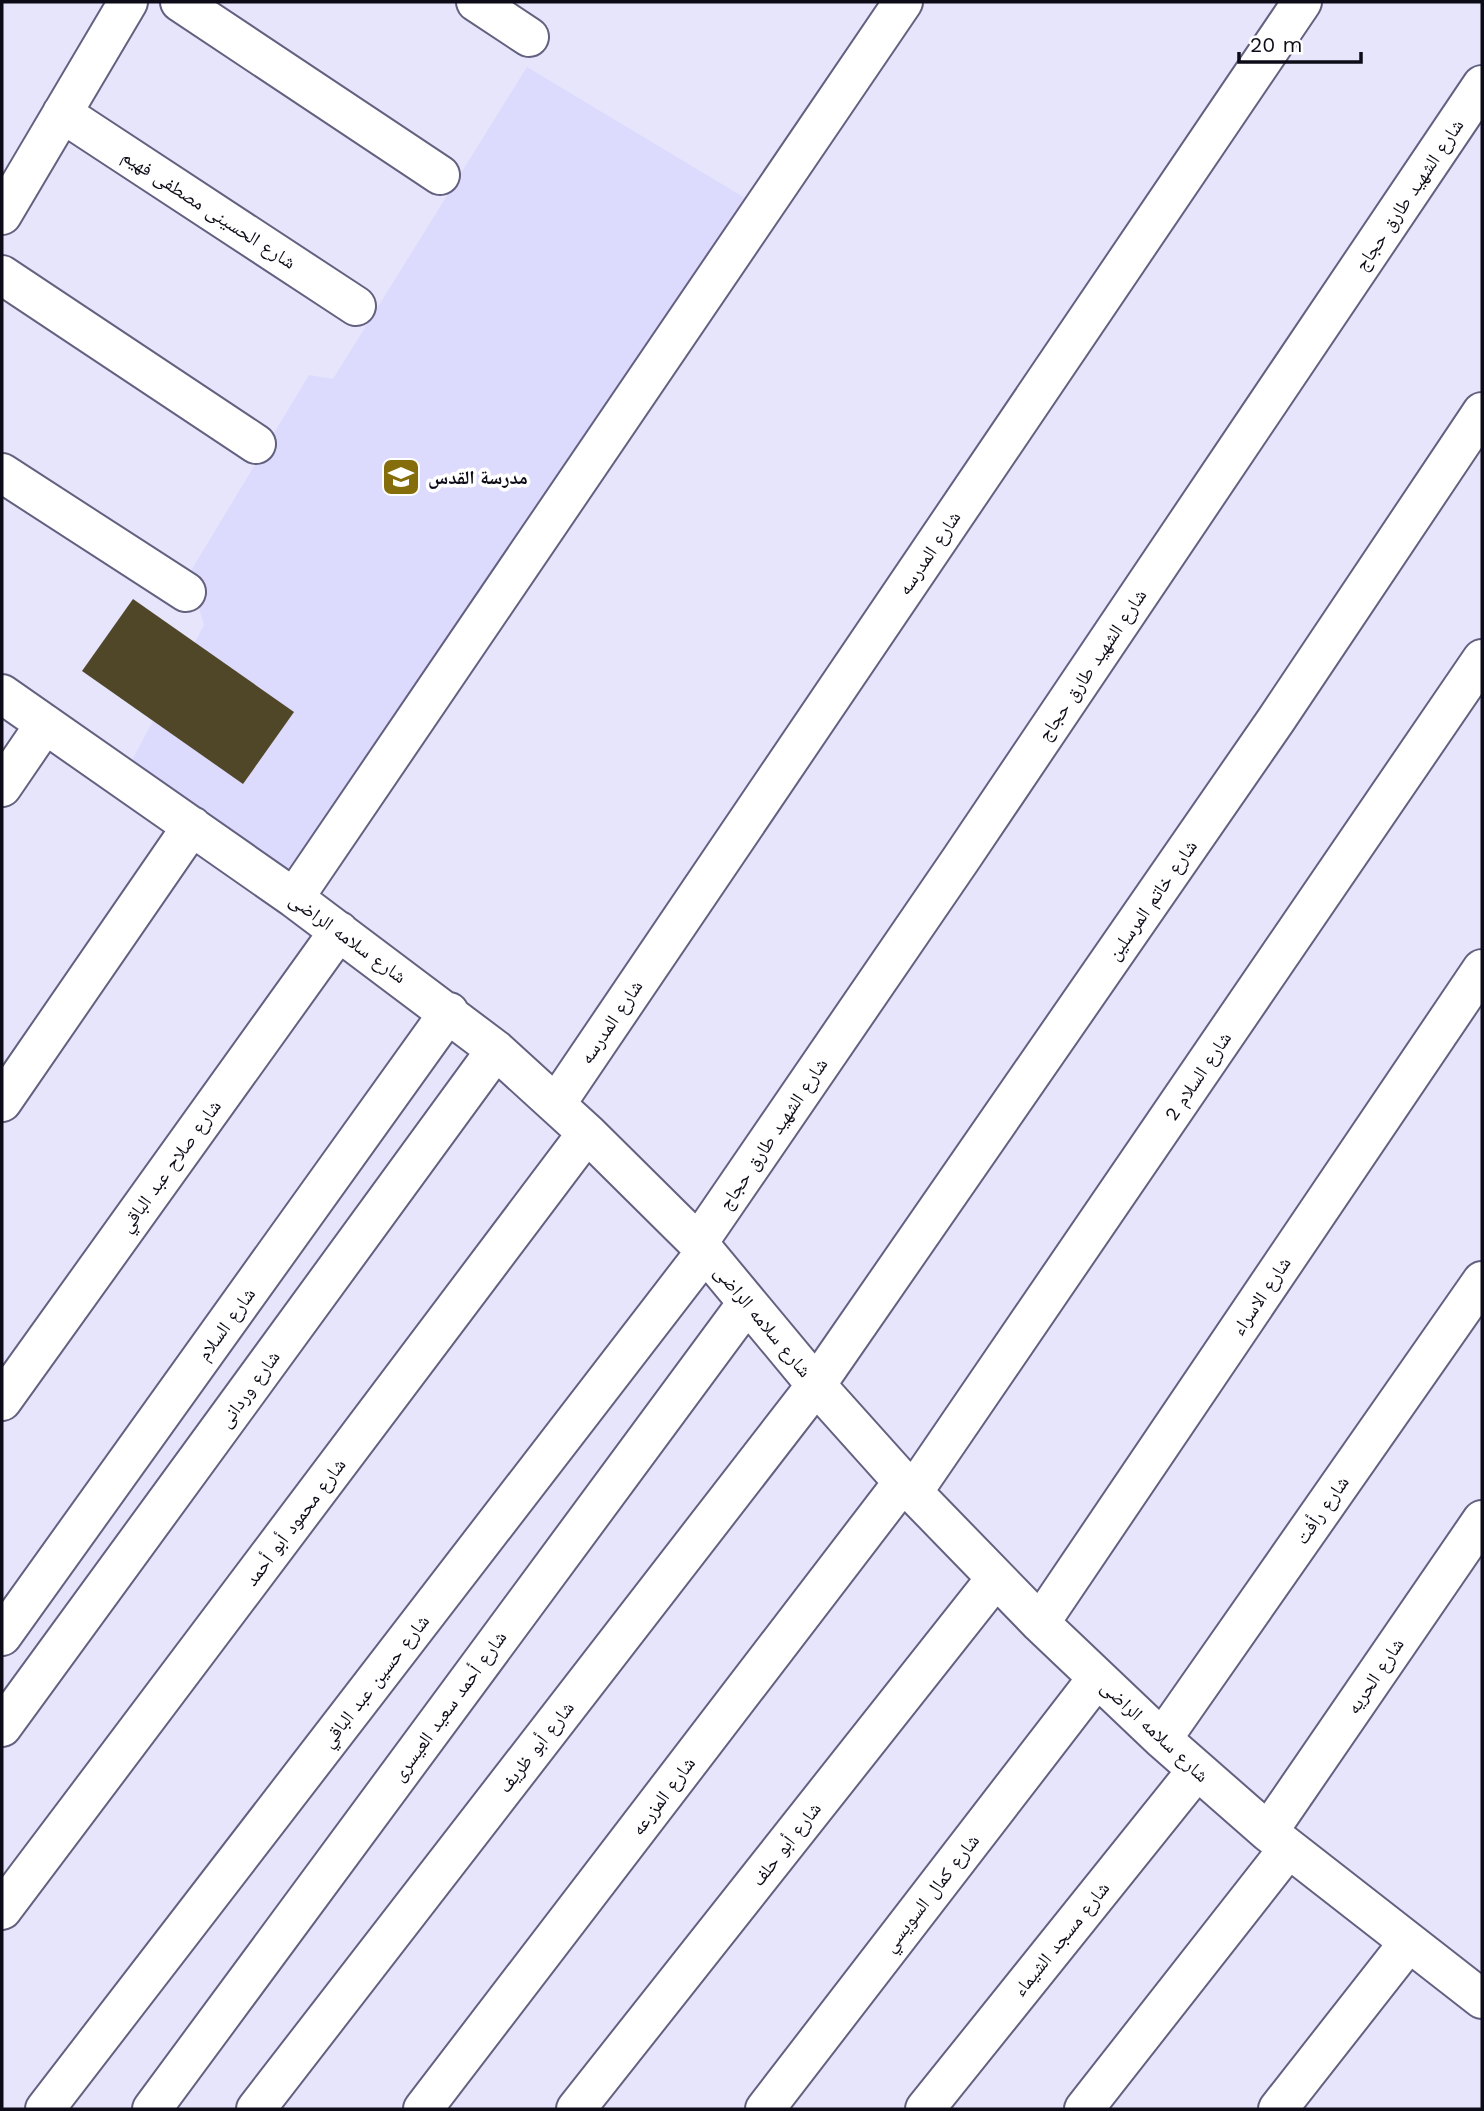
<svg xmlns="http://www.w3.org/2000/svg" width="1484" height="2111" font-family="'Work Sans','Noto Naskh Arabic',sans-serif">
<style>
.built{fill:#dcdbfd}
.building{fill:#504729}
.lines{fill:none;stroke-linecap:round;stroke-linejoin:round}
.minor-casing{stroke:#636180;stroke-width:42}
.minor{stroke:#fff;stroke-width:38}
.labels{text-anchor:middle;dominant-baseline:central;stroke-width:7;stroke-linejoin:round;paint-order:stroke}
.street-label{font-size:19px;fill:#0c0b17;stroke:#fff}
.poi-label{font-size:19px;font-weight:bold;fill:#0c0b17;stroke:#fff;text-anchor:start}
</style>
<rect width="100%" height="100%" fill="#e6e5fb"/>
<path class="built" d="M 527,67 L 745,198 L 287,872 L 129,766 L 204,625 L 189,574 L 309,375 L 333,379 Z"/>
<path class="building" d="M 133,599 L 294,712 L 243,784 L 82,671 Z"/>
<g class="lines">
<defs>
<path id="minor" d="M 180,2 L 440,175
M 476,2 L 529,37
M 62,113 L 356,306
M 2,215 L 128,2
M 2,275 L 256,444
M 2,473 L 186,592
M 2,694 L 294,898 L 496,1050 L 587,1133 L 698,1243 L 816,1385 L 903,1482 L 1040,1623 L 1162,1739 L 1268,1832 L 1482,1999
M 2,787 L 45,724
M 294,898 L 903,2
M 2,1102 L 192,826
M 556,1104 L 1302,2
M 698,1243 L 961,859 L 1482,85
M 2,1401 L 339,931
M 913,1492 L 1482,659
M 1040,1623 L 1482,969
M 2,1636 L 449,1012
M 2,1727 L 496,1050
M 1162,1739 L 1482,1281
M 1268,1832 L 1482,1520
M 2,1910 L 587,1133
M 45,2109 L 705,1252
M 152,2109 L 747,1303
M 256,2109 L 816,1385 L 1276,720 L 1482,412
M 423,2109 L 903,1482
M 576,2109 L 996,1578
M 765,2109 L 1097,1678
M 925,2109 L 1197,1770
M 1084,2109 L 1288,1849
M 1278,2109 L 1409,1942"/>
</defs>
<use href="#minor" class="minor-casing"/>
<use href="#minor" class="minor"/>
</g>
<defs>
<symbol id="school-square" viewBox="-11 -11 22 22"><rect x="-9" y="-9" width="18" height="18" rx="4" fill="#866d0b" stroke="#fff"/><path d="M0-5L7-2L0 1L-7-2ZM-4 1L0 2.5L4 1V4Q0 6-4 4Z" fill="#fff"/></symbol>
</defs>
<g fill-rule="evenodd">
<use href="#school-square" x="379" y="455" width="44" height="44"/>
</g>
<g class="labels">
<g class="street-label">
<text transform="translate(1409 195) rotate(-56)">شارع الشهيد طارق حجاج</text>
<text transform="translate(209 209) rotate(33)">شارع الحسينى مصطفى فهيم</text>
<text transform="translate(929 553) rotate(-56)">شارع المدرسه</text>
<text transform="translate(1092 665) rotate(-56)">شارع الشهيد طارق حجاج</text>
<text transform="translate(1152 900) rotate(-55)">شارع خاتم المرسلين</text>
<text transform="translate(348 938) rotate(36)">شارع سلامه الراضى</text>
<text transform="translate(611 1022) rotate(-56)">شارع المدرسه</text>
<text transform="translate(1198 1076) rotate(-56)">شارع السلام 2</text>
<text transform="translate(773 1134) rotate(-56)">شارع الشهيد طارق حجاج</text>
<text transform="translate(170 1166) rotate(-54)">شارع صلاح عبد الباقي</text>
<text transform="translate(1261 1296) rotate(-56)">شارع الاسراء</text>
<text transform="translate(763 1321) rotate(50)">شارع سلامه الراضى</text>
<text transform="translate(226 1324) rotate(-54)">شارع السلام</text>
<text transform="translate(249 1389) rotate(-54)">شارع وردانى</text>
<text transform="translate(1322 1510) rotate(-55)">شارع رأفت</text>
<text transform="translate(295 1522) rotate(-53)">شارع محمود أبو أحمد</text>
<text transform="translate(1375 1676) rotate(-56)">شارع الحريه</text>
<text transform="translate(375 1681) rotate(-52)">شارع حسين عبد الباقي</text>
<text transform="translate(449 1706) rotate(-54)">شارع أحمد سعيد العيسرى</text>
<text transform="translate(1155 1731) rotate(43)">شارع سلامه الراضى</text>
<text transform="translate(536 1747) rotate(-52)">شارع أبو ظريف</text>
<text transform="translate(663 1796) rotate(-53)">شارع المزرعه</text>
<text transform="translate(786 1844) rotate(-52)">شارع أبو حلف</text>
<text transform="translate(931 1893) rotate(-52)">شارع كمال السويسي</text>
<text transform="translate(1061 1939) rotate(-51)">شارع مسجد الشيماء</text>
</g>
<g class="poi-label">
<text x="428" y="477">مدرسة القدس</text>
</g>
</g>
<rect width="1484" height="2111" fill="none" stroke="#0c0b17" stroke-width="7"/>
<path d="M1239 52v10h122v-10" fill="none" stroke="#0c0b17" stroke-width="3.5"/>
<text x="1250" y="52" font-size="21" fill="#0c0b17" stroke="#ffffff" stroke-width="5" paint-order="stroke">20 m</text>
</svg>
